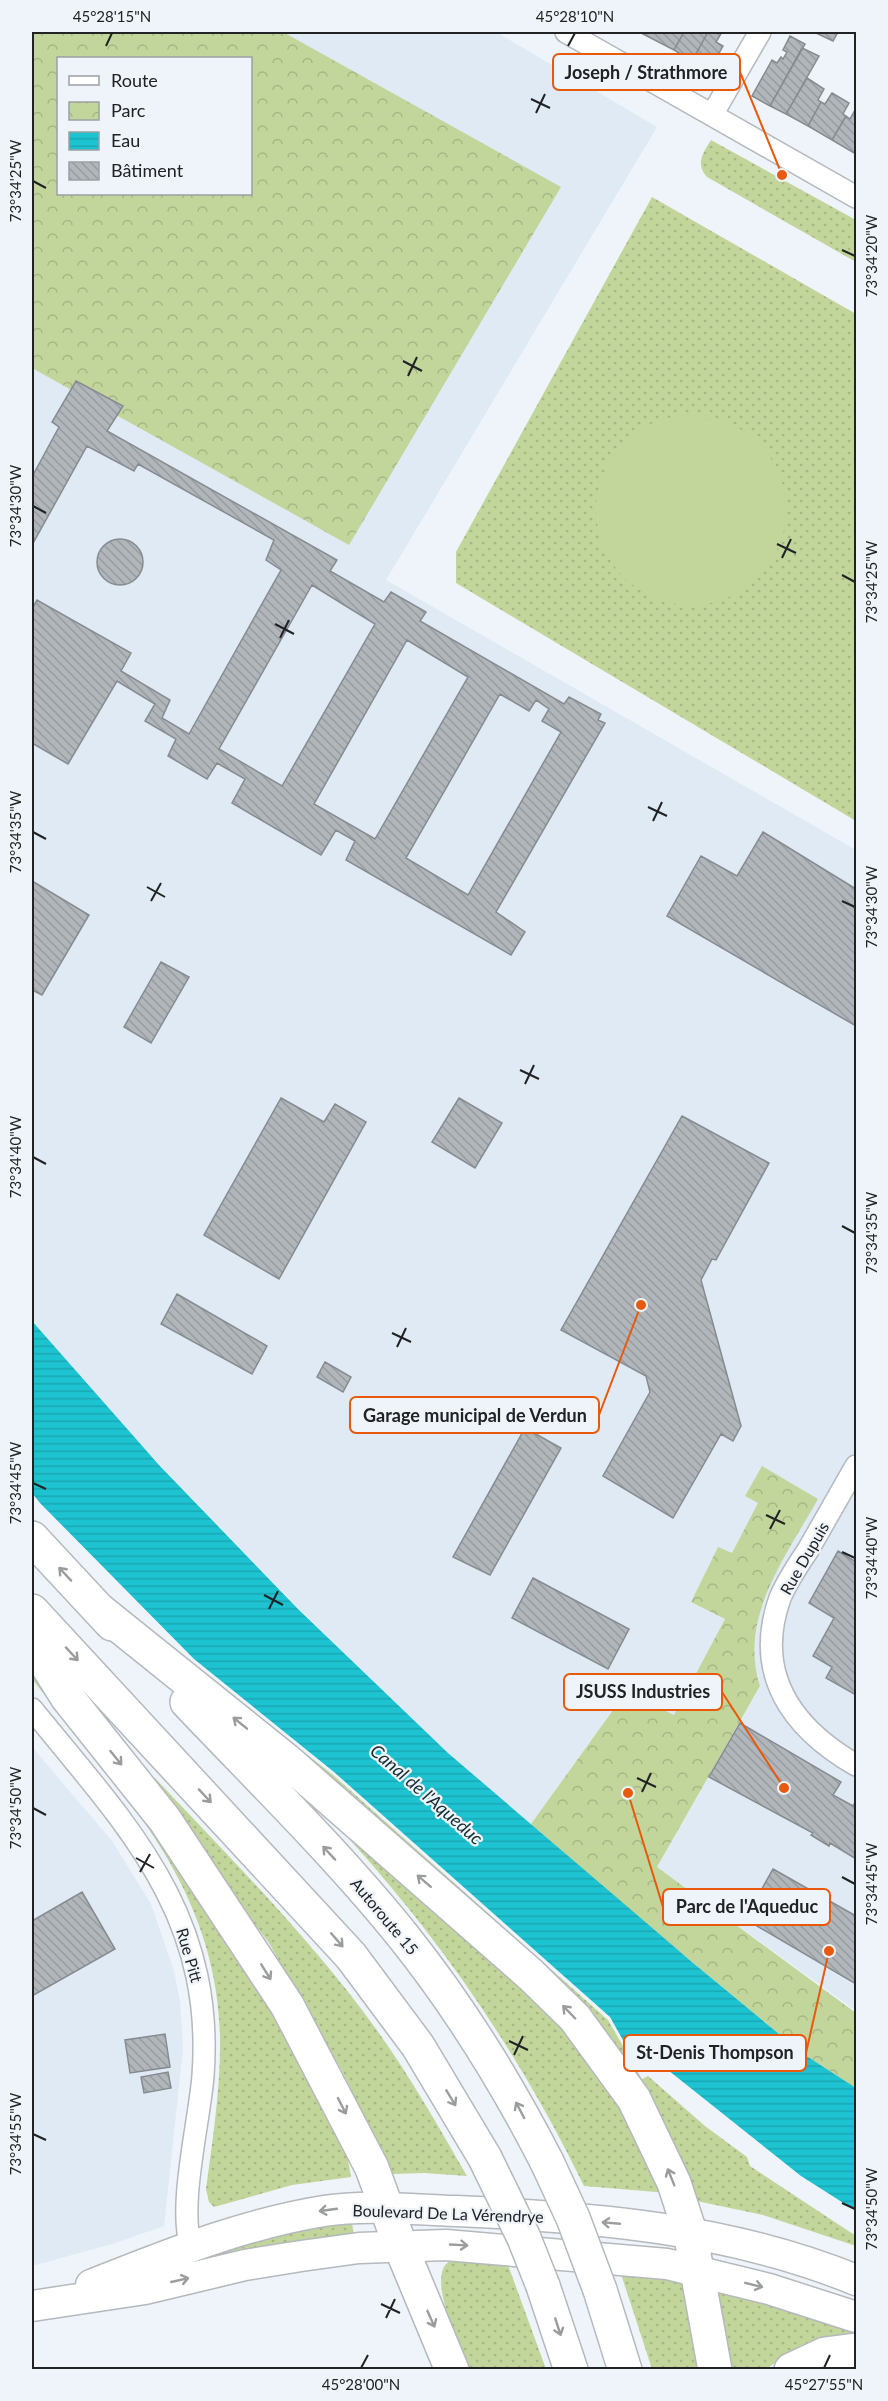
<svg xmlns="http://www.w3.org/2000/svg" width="888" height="2401" font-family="Lato,sans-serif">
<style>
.built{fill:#dfeaf5;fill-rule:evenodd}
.grass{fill:url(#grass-dots)}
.park{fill:url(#park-crowns);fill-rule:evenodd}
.garden{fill:#c2d59a}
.water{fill:url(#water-rules)}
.building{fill:url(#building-back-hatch);stroke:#868b90;stroke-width:1.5;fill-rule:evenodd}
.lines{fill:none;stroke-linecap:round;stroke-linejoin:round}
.street-casing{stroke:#b4b9be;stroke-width:24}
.secondary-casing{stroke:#b4b9be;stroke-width:33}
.highway-casing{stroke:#b4b9be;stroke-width:36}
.street{stroke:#fff;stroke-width:21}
.secondary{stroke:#fff;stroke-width:30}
.highway{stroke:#fff;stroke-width:33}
.highway-bridge-casing{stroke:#b4b9be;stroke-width:36;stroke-linecap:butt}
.highway-bridge{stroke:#fff;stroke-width:33}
.oneway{stroke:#9b9c9c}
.ticks{fill:none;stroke:#202224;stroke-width:2}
.labels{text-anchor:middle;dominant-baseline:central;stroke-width:4.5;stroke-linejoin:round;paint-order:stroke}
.street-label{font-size:16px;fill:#202224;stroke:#eef4f9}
.water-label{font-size:18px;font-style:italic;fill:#172f32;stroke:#eef4f9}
.leader{fill:none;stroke:#e8590c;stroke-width:2}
.callout-dot{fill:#e8590c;stroke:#eef4f9;stroke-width:2}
.callout{fill:#eef4f9;stroke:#e8590c;stroke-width:2}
.callout-label{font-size:18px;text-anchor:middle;font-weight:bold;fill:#202224}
.neatline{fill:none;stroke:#202224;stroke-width:2}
.ticks-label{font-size:15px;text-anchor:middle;fill:#202224}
</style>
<defs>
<pattern id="grass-dots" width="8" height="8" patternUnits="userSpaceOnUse" patternTransform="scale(1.5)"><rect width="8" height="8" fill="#c2d59a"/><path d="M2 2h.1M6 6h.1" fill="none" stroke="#a6b785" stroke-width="1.8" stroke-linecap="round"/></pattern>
<pattern id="park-crowns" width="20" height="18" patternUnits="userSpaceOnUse" patternTransform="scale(1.5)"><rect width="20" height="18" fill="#c2d59a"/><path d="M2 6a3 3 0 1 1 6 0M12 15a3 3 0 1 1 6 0" fill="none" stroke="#a6b785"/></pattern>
<pattern id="water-rules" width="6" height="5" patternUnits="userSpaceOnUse" patternTransform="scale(1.5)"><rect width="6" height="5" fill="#1dc3d1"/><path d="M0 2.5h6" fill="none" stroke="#1aa7b3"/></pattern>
<pattern id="building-back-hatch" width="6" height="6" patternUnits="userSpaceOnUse" patternTransform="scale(1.5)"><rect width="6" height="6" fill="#b1b6bb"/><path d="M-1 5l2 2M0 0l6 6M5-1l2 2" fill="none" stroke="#989ca1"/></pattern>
</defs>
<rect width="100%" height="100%" fill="#eef4f9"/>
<path class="built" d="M 32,32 L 496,32 L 657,127 L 386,580 L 856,850 L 856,2011 L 657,1867 L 760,1687 L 754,1659 L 755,1639 L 759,1613 L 772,1581 L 758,1503 L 732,1554 L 718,1547 L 691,1602 L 725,1619 L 674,1716 L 627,1690 L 531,1824 L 448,1753 L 298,1608 L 132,1436 L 32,1321 ZM 58,58 L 250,58 L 250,194 L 58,194 Z
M 32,1747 L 112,1841 L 151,1904 L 174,1971 L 180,2001 L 183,2049 L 164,2226 L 112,2244 L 32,2266 Z"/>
<path class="grass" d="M 711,140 L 856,220 L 856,262 L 707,177 C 695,164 703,153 711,140 Z
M 652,197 L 856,314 L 856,821 L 456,583 L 456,552 Z
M 32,1672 L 163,1837 L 200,1892 L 298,2057 L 347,2154 L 351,2177 L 292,2185 L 214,2207 L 209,2202 L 206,2189 C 213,2137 221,2086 220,2034 C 215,1882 119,1790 32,1679 Z
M 223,1688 L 333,1775 L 608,2020 L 642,2079 L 648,2076 L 705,2126 L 747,2157 L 750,2166 L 856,2236 L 856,2246 L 763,2215 L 692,2200 L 656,2119 Z
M 155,1778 C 231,1859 311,1939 376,2029 C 410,2076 438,2126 467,2176 L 424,2173 L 392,2174 L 341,2069 L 269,1943 L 149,1783 Z
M 356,1835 L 528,1986 L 610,2080 L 668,2193 L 584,2186 C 522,2059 446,1946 351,1841 Z
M 351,2218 L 355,2240 L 167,2269 L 238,2241 Z
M 450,2261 L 508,2265 L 546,2369 L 469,2369 C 460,2349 425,2274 450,2261 Z
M 621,2274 L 688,2281 L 706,2369 L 652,2369 Z
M 716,2288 L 856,2329 L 856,2334 L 823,2338 L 799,2347 L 766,2369 L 726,2369 Z"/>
<path class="park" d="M 32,32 L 283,32 L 561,187 L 349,545 L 32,368 ZM 58,58 L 250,58 L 250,194 L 58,194 Z
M 762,1466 L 818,1499 C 786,1556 738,1618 760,1686 L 657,1867 L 856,2013 L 856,2088 L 802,2053 L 632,1912 L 531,1824 L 626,1692 L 674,1715 L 725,1619 L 691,1602 L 718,1547 L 732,1553 L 758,1503 L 745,1496 Z"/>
<path class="garden" d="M596 510a95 95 0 1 1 190 0a95 95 0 1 1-190 0Z"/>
<path class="water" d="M 32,1321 L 159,1465 L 298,1609 L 448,1753 L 692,1962 L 802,2053 L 856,2088 L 856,2211 L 801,2176 L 634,2043 L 624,2042 L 610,2017 L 334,1772 L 194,1659 L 40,1503 L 32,1493 Z"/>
<path class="building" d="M 645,32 L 684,32 L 674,50 L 643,34 Z
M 684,32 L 708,32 L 692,61 L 674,50 Z
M 708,32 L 722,32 L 716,42 L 723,46 L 709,71 L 692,61 Z
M 814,32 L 838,32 L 833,41 Z
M 790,36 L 805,44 L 770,106 L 752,96 L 772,60 L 777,63 L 781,57 L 783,59 L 787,52 L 783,50 Z
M 802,48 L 819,56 L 786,114 L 770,106 Z
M 807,78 L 824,89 L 818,100 L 821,102 L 808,126 L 786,114 Z
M 832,93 L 849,103 L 843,114 L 846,116 L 832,140 L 808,126 L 821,102 L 825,104 Z
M 856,108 L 856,149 L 854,153 L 832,140 L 846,116 L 850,119 Z
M 76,381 L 123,406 L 107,431 L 337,560 L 330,571 L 384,602 L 391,592 L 426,612 L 420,621 L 564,704 L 569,697 L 601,714 L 598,720 L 605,723 L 496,912 L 525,932 L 511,955 L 346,860 L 355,841 L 336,830 L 321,855 L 232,803 L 245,779 L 217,763 L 207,779 L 168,756 L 176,739 L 145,721 L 155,704 L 117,681 L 68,764 L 32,743 L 32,609 L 37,600 L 131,653 L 121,671 L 170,700 L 162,718 L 189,734 L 281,570 L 266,560 L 274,540 L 138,464 L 134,471 L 87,446 L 32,545 L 32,477 L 59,427 L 52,422 ZM 312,585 L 375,624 L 282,786 L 219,749 ZM 407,640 L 468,677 L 375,839 L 314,804 ZM 500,694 L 529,711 L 536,700 L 549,709 L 542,721 L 561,732 L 468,895 L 406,858 Z
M97 562a23 23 0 1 1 46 0a23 23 0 1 1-46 0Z
M 763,832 L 856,889 L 856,1026 L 667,916 L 701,856 L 737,876 Z
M 32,881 L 89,915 L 42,995 L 32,990 Z
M 161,962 L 189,977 L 151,1043 L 124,1027 Z
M 281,1098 L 324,1122 L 335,1104 L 366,1122 L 279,1279 L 204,1235 Z
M 459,1098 L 502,1123 L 475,1168 L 432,1142 Z
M 682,1116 L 769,1163 L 716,1260 L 712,1259 L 701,1280 L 741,1426 L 733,1441 L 721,1434 L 673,1518 L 603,1476 L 650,1392 L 646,1376 L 561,1330 Z
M 177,1294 L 267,1346 L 252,1374 L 161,1324 Z
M 325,1362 L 351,1377 L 343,1392 L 317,1377 Z
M 525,1428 L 561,1448 L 490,1575 L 453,1557 Z
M 838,1551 L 856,1562 L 856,1695 L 826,1678 L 832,1667 L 813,1656 L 834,1618 L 809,1603 Z
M 533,1578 L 629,1629 L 608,1669 L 512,1618 Z
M 740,1723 L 841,1782 L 833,1795 L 853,1806 L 856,1801 L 856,1859 L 830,1843 L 829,1846 L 811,1835 L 813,1833 L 709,1777 Z
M 773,1869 L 856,1916 L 856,1984 L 745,1919 Z
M 82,1892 L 115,1949 L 32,1996 L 32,1921 Z
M 165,2034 L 170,2067 L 130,2073 L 125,2040 Z
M 168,2072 L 171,2088 L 144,2093 L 141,2077 Z"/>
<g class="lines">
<defs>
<path id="street" d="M 566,32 L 856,197
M 712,115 L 760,32
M 856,1466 C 840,1494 824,1522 808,1550 C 798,1565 787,1581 780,1598 C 753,1674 792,1728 856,1765
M 32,1709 C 127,1826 215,1913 203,2076 C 199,2124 178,2205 191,2247"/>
<path id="secondary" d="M 91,2285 C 167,2255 243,2224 324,2211 C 368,2204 412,2210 456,2211 C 592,2217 729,2228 856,2280
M 32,2306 L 145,2289 L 245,2265 L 301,2256 L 359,2248 L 446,2245 L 667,2264 L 769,2289 L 856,2317"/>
<path id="highway" d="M 32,1538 L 112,1624
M 98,1609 L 286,1760 L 531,1975 L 575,2018 L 634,2099 L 674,2183 L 690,2232 L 715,2370
M 32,1611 L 351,1956 L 418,2046 L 485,2158
M 32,1641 L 67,1697 L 165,1820 L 287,2005 L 372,2168 L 400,2245 L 452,2370
M 187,1702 C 260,1779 337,1854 403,1936 C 459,2006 506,2082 547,2162
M 543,2286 L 571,2370
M 600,2290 L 625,2370
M 791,2370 L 825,2354 L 856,2350"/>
</defs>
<use href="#street" class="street-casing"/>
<use href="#secondary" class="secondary-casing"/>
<use href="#highway" class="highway-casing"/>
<use href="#street" class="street"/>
<use href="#secondary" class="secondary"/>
<use href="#highway" class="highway"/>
<defs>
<path id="highway-bridge" d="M 485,2158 L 524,2238 L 543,2286
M 547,2162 L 573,2218 L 600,2290"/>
</defs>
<use href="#highway-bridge" class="highway-bridge-casing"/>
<use href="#highway-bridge" class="highway-bridge"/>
</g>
<defs><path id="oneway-shaft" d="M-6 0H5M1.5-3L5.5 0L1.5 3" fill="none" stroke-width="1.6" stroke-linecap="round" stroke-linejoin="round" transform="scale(1.5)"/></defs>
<g class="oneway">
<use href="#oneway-shaft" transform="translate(65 1574) rotate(-133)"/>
<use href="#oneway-shaft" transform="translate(72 1654) rotate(47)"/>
<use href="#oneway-shaft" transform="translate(240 1723) rotate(-141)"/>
<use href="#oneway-shaft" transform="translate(116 1758) rotate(51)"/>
<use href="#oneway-shaft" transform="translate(205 1796) rotate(47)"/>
<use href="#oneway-shaft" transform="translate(329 1853) rotate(-133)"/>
<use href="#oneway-shaft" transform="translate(424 1881) rotate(-139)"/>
<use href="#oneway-shaft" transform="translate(337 1940) rotate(49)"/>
<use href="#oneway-shaft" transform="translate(266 1972) rotate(58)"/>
<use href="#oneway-shaft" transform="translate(569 2012) rotate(-134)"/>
<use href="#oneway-shaft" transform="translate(451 2098) rotate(59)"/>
<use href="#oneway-shaft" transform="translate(342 2106) rotate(63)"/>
<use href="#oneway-shaft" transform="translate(520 2110) rotate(-118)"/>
<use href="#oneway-shaft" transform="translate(671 2177) rotate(-112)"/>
<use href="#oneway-shaft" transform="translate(328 2210) rotate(172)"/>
<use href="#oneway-shaft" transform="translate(611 2223) rotate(-175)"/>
<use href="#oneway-shaft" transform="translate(459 2245) rotate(3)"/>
<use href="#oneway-shaft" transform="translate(180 2280) rotate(-13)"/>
<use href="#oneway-shaft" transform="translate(754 2285) rotate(14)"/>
<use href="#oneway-shaft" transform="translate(431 2319) rotate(66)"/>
<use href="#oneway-shaft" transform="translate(558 2327) rotate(72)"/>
</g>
<path class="ticks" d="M 106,46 L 112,33M 568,46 L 575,33M 531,99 L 550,108M 536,113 L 545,94M 33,181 L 46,188M 842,250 L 855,256M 403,361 L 422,371M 408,376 L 417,357M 33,506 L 46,513M 777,544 L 796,553M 782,558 L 791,539M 842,575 L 855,582M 275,624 L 294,634M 280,638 L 289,620M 648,807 L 667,816M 653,821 L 662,802M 33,832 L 46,839M 147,887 L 165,897M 151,901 L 161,883M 842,901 L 855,907M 520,1070 L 539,1079M 525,1084 L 534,1065M 33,1157 L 46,1164M 842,1226 L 855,1233M 392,1333 L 411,1342M 397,1347 L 406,1328M 33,1483 L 46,1489M 766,1515 L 785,1524M 770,1529 L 780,1510M 842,1552 L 855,1558M 264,1595 L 283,1605M 269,1609 L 278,1591M 637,1778 L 656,1787M 642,1792 L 651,1773M 33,1808 L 46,1815M 136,1858 L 154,1868M 140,1872 L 150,1854M 842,1877 L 855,1884M 509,2041 L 528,2050M 514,2055 L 523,2036M 33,2134 L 46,2140M 842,2203 L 855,2209M 381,2304 L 400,2313M 386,2318 L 395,2299M 361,2368 L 368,2355M 824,2368 L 830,2355"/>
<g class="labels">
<g class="street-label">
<text transform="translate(804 1558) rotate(-60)">Rue Dupuis</text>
<text transform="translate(385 1916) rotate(50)">Autoroute 15</text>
<text transform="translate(190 1955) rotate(74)">Rue Pitt</text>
<text transform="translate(448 2213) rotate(2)">Boulevard De La Vérendrye</text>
</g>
<g class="water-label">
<text transform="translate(427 1794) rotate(41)">Canal de l'Aqueduc</text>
</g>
</g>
<path class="leader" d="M782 175L740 72M641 1305L599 1415M784 1788L722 1692M628 1793L663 1907M829 1951L806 2053"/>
<g class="callout-dot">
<circle cx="782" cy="175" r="6"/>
<circle cx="641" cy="1305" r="6"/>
<circle cx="784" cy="1788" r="6"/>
<circle cx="628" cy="1793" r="6"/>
<circle cx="829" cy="1951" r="6"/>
</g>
<g class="callout">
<rect x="553" y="54" width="187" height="36" rx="6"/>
<rect x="350" y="1397" width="249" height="36" rx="6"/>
<rect x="564" y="1674" width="158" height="36" rx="6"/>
<rect x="663" y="1889" width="167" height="36" rx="6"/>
<rect x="624" y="2035" width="182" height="36" rx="6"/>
</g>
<g class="callout-label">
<text x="646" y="79">Joseph / Strathmore</text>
<text x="475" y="1422">Garage municipal de Verdun</text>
<text x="643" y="1698">JSUSS Industries</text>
<text x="747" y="1913">Parc de l'Aqueduc</text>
<text x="715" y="2059">St-Denis Thompson</text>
</g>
<rect width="888" height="2401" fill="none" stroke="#eef4f9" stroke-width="66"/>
<rect x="57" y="57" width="195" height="138" fill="#eef4f9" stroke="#9ca0a4" stroke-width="1.5"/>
<rect x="69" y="76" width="30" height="9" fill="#ffffff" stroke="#9ca0a4" stroke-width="1.5"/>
<text x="111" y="87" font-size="18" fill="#202224">Route</text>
<rect x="69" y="102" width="30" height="18" fill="url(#park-crowns)" stroke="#9ca0a4" stroke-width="1.5"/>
<text x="111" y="117" font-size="18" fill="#202224">Parc</text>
<rect x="69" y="132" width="30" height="18" fill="url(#water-rules)" stroke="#9ca0a4" stroke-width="1.5"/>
<text x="111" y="147" font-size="18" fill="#202224">Eau</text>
<rect x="69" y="162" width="30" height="18" fill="url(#building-back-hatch)" stroke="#9ca0a4" stroke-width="1.5"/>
<text x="111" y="177" font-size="18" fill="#202224">Bâtiment</text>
<rect x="33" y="33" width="822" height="2335" class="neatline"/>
<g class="ticks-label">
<text x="112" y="22">45°28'15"N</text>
<text x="575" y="22">45°28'10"N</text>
<text transform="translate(16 181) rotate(-90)" y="5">73°34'25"W</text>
<text transform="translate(872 256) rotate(-90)" y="5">73°34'20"W</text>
<text transform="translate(16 506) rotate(-90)" y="5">73°34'30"W</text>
<text transform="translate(872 582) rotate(-90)" y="5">73°34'25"W</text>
<text transform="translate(16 832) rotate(-90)" y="5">73°34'35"W</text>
<text transform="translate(872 907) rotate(-90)" y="5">73°34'30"W</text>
<text transform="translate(16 1157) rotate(-90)" y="5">73°34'40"W</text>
<text transform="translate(872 1233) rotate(-90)" y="5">73°34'35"W</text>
<text transform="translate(16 1483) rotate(-90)" y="5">73°34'45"W</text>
<text transform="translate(872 1558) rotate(-90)" y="5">73°34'40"W</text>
<text transform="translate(16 1808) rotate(-90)" y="5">73°34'50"W</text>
<text transform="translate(872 1884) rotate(-90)" y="5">73°34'45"W</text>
<text transform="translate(16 2134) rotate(-90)" y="5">73°34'55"W</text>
<text transform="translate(872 2209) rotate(-90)" y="5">73°34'50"W</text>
<text x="361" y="2390">45°28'00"N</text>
<text x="824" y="2390">45°27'55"N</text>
</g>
</svg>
